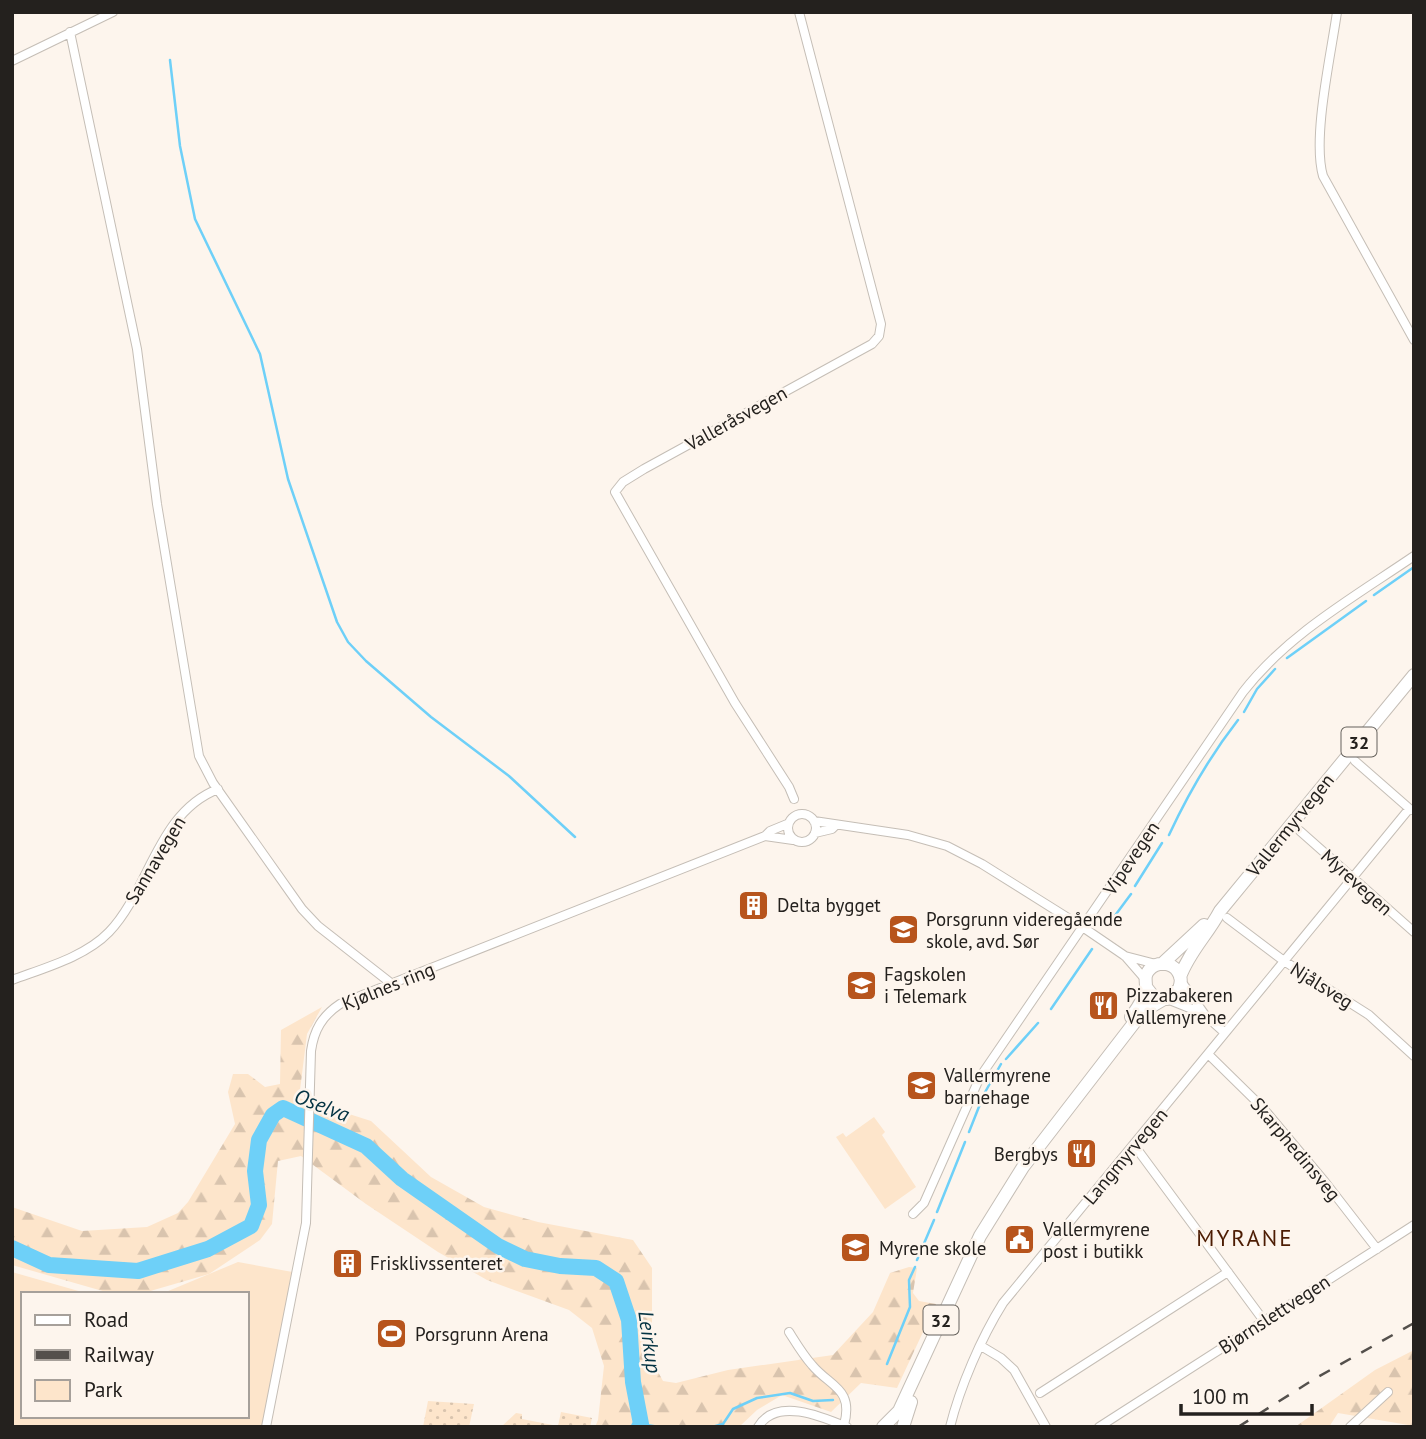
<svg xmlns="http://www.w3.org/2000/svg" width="1426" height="1439" font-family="'PT Sans',sans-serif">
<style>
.grass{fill:url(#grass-dots)}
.forest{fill:url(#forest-firs)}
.park{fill:#fde5cb}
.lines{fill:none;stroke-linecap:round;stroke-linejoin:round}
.stream{stroke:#6ed0f8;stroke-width:2.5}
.river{stroke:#6ed0f8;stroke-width:16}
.minor-casing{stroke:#c5beb6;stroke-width:10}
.primary-casing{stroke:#c5beb6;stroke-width:14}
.minor{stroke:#fff;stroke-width:8}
.primary{stroke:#fff;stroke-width:12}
.rail{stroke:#54504c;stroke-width:2.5;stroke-dasharray:12 12;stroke-linecap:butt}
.labels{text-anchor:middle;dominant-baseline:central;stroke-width:5;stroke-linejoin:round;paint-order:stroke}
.shield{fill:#fdf5ed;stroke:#65615c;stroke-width:2}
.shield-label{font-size:18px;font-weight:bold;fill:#24211e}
.street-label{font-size:19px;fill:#24211e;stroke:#fdf5ed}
.poi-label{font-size:19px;fill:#24211e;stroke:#fdf5ed;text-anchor:start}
.water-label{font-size:21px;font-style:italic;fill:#043343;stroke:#fdf5ed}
.quarter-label{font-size:23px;letter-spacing:2px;fill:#4c1c03;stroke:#fdf5ed}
</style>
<defs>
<pattern id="grass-dots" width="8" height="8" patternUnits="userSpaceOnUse" patternTransform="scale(1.75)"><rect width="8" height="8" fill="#fde5cb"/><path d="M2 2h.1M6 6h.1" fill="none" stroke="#d9c4ae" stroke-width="1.8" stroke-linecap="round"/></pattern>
<pattern id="forest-firs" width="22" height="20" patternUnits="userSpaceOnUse" patternTransform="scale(1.75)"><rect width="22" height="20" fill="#fde5cb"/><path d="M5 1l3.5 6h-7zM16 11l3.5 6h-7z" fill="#d9c4ae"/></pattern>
</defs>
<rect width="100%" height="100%" fill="#fdf5ed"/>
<path class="grass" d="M 428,1401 L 474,1404 L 469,1427 L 423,1427 Z
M 561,1412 L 592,1418 L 590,1427 L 501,1427 L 516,1413 L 522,1414 L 522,1419 L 558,1426 Z"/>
<path class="forest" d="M 322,1007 L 307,1034 L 299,1098 L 371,1121 L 431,1177 L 484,1207 L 538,1222 L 633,1240 L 652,1268 L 652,1324 L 657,1370 L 663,1381 L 676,1383 L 728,1370 L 833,1355 L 873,1312 L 890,1273 L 909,1267 L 917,1268 L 913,1293 L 919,1301 L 936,1304 L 897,1388 L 861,1383 L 831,1412 L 782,1395 L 757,1410 L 739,1427 L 595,1427 L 598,1420 L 604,1366 L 592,1328 L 569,1310 L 487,1280 L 438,1252 L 366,1204 L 301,1156 L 278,1161 L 272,1224 L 260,1240 L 209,1274 L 140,1294 L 113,1294 L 12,1265 L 12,1207 L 82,1231 L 147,1227 L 178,1213 L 188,1202 L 235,1124 L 228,1092 L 233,1074 L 248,1074 L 265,1087 L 280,1084 L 281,1030 Z
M 1414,1350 L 1414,1426 L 1338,1413 L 1329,1427 L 1295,1427 L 1375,1370 Z"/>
<path class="park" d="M 874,1117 L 885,1132 L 882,1135 L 916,1187 L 885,1209 L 836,1137 L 843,1133 L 846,1137 Z
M 238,1262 L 298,1273 L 266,1427 L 12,1427 L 12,1272 L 89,1294 L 23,1294 L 23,1416 L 247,1416 L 247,1294 L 161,1294 Z"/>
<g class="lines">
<path class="stream" d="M 170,60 L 180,146 L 195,219 L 260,354 L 288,479 L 337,622 L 348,642 L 366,661 L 431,717 L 509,776 L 575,837
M 1374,595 L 1414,567
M 1287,658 L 1366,601
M 1244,712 L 1257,689 L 1275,669
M 1169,835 C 1188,794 1210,756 1238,720
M 1135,886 L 1162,843
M 1108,925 L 1131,894
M 1051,1009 L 1092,949
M 1006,1059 L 1038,1023
M 969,1132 L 984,1094 L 1001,1064
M 937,1212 L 965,1142
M 917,1260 L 934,1220
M 887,1364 L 910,1307 L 909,1280 L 915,1267
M 641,1424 L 659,1427
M 712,1427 L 723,1424 L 733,1409 L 757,1398 L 790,1393 L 813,1401 L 833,1400"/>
<path class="river" d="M 12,1248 L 49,1265 L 138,1271 L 208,1249 L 251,1226 L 259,1205 L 255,1171 L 259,1140 L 273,1115 L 283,1108 L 366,1146 L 402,1179 L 498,1246 L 525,1259 L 560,1266 L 596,1268 L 616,1281 L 629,1320 L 633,1382 L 641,1424 L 639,1427"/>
<defs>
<path id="minor" d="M 1337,12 C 1331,55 1312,138 1323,176 L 1414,340
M 70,32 L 137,349 L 157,504 L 199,756 L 213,783 L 302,909 L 318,926 L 392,984
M 12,61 L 113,12
M 1355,761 L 1411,810
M 794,799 L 789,787 L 735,703 L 615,492 L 623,482 L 644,469 L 872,344 L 879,336 L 881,324 L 799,12
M788 828a14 14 0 1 1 28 0a14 14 0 1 1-28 0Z
M 814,821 L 908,835 L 947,846 L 982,864 L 1084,928 L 1125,956 L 1145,979
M 1300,831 L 1414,932
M 815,833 L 832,829 L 836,825
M 765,836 L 793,840
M 1227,918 L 1284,961 L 1369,1015 L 1414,1056
M 1125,956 L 1156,964
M 12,980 C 44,968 85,957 109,932 C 150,889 157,813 218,789
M 1167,999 L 1202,1013
M 1225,1033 L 1409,809
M 1209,1055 L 1263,1108 L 1325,1182 L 1377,1249
M 1134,1145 L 1264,1321
M 913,1214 L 924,1203 L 980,1077 L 1243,692 C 1288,634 1354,597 1414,556
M 789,1332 C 796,1343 803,1355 812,1365 C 830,1387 854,1388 844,1425
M 981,1346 L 1001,1358 L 1014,1370 L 1046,1427
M 1040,1393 L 1228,1272
M 266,1427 L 306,1223 L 311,1051 C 314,1030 322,1016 340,1004 L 765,836 L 770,831 L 787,824
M 758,1427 C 776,1397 821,1416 847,1427
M 950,1427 C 960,1387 981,1338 1003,1303 L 1225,1033 L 1205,1015 L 1181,981
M 1099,1427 L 1414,1225
M 1350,1427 L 1388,1392"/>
<path id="primary" d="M 1162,964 L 1204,925
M 1180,977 C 1189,952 1208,934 1220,911 L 1414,675
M 1131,1017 C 1137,1009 1145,998 1146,987 C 1146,980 1144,976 1149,970 C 1157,961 1172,962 1178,972 C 1182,978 1181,983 1179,989 L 1167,999 L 1153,996 L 1146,987
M 883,1427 L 899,1411 L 980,1236 L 1023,1167 L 1134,1023 L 1147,1009 L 1164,999
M 903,1427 L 911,1402"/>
</defs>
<use href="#minor" class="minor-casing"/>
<use href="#primary" class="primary-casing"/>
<use href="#minor" class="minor"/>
<use href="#primary" class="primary"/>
<path class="rail" d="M 1238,1427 L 1316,1378 L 1414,1323"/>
</g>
<defs>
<symbol id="building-square" viewBox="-11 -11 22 22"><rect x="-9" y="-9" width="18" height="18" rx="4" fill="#b7541c" stroke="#fdf5ed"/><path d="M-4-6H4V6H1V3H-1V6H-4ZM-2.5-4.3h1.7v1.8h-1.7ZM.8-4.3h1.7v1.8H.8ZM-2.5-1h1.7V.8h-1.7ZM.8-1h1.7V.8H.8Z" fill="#fff"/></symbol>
<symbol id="school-square" viewBox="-11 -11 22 22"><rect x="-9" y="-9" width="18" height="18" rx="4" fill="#b7541c" stroke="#fdf5ed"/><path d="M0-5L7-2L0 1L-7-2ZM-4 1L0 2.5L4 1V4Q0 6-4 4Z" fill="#fff"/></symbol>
<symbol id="restaurant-square" viewBox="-11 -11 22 22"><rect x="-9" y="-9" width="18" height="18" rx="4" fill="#b7541c" stroke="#fdf5ed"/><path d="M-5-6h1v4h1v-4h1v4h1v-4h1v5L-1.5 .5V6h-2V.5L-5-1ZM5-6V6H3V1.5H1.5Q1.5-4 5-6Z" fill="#fff"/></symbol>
<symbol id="civic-square" viewBox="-11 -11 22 22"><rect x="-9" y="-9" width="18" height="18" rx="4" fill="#b7541c" stroke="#fdf5ed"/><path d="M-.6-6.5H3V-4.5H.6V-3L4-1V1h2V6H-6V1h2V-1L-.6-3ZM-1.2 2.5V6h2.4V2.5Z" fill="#fff"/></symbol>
<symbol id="stadium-square" viewBox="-11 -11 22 22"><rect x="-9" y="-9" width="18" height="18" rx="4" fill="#b7541c" stroke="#fdf5ed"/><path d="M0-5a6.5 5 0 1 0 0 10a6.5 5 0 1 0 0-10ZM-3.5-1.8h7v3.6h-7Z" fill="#fff"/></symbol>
</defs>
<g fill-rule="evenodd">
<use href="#building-square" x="736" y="888" width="35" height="35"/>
<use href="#school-square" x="886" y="912" width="35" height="35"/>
<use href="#school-square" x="844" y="968" width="35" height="35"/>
<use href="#restaurant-square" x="1086" y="988" width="35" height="35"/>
<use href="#school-square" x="904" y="1068" width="35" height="35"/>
<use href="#restaurant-square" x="1064" y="1136" width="35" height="35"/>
<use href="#civic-square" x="1002" y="1222" width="35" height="35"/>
<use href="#school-square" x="838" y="1230" width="35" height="35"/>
<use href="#building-square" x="330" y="1246" width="35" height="35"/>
<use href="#stadium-square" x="374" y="1316" width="35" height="35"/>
</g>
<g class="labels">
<g class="shield">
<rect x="1341.5" y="727.5" width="35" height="29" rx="5"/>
<rect x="923.5" y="1305.5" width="35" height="29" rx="5"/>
</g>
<g class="shield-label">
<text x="1359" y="742">32</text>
<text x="941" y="1320">32</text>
</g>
<g class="street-label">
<text transform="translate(736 418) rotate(-29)">Valleråsvegen</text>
<text transform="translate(1290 825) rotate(-51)">Vallermyrvegen</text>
<text transform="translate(1131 858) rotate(-56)">Vipevegen</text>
<text transform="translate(155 860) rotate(-59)">Sannavegen</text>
<text transform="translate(1357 882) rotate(42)">Myrevegen</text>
<text transform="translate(1322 985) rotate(32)">Njålsveg</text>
<text transform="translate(388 986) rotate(-22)">Kjølnes ring</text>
<text transform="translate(1296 1149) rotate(50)">Skarphedinsveg</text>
<text transform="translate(1125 1156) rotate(-50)">Langmyrvegen</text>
<text transform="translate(1274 1314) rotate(-33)">Bjørnslettvegen</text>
</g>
<g class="poi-label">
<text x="777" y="905">Delta bygget</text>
<text x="926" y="919">Porsgrunn videregående<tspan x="926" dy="22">skole, avd. Sør</tspan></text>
<text x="884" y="974">Fagskolen<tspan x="884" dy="22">i Telemark</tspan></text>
<text x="1126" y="995">Pizzabakeren<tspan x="1126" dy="22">Vallemyrene</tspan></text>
<text x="944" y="1075">Vallermyrene<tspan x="944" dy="22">barnehage</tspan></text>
<text x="1058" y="1154" text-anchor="end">Bergbys</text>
<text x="1043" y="1229">Vallermyrene<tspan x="1043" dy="22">post i butikk</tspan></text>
<text x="879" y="1248">Myrene skole</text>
<text x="370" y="1263">Frisklivssenteret</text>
<text x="415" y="1334">Porsgrunn Arena</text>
</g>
<g class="water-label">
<text transform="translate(322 1105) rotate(21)">Oselva</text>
<text transform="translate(650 1342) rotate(82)">Leirkup</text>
</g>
<g class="quarter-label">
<text x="1245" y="1237">MYRANE</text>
</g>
</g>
<rect width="1426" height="1439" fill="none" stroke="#24211e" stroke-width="28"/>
<rect x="21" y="1292" width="228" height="126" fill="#fdf5ed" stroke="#a6a09a" stroke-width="2"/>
<rect x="35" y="1315" width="35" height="10" fill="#ffffff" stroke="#a6a09a" stroke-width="2"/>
<text x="84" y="1327" font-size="21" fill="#24211e">Road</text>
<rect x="35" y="1350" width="35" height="10" fill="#54504c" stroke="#a6a09a" stroke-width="2"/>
<text x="84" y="1362" font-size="21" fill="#24211e">Railway</text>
<rect x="35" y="1380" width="35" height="21" fill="#fde5cb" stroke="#a6a09a" stroke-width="2"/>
<text x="84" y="1397" font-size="21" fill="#24211e">Park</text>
<path d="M1181 1404v10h131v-10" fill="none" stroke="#24211e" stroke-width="3.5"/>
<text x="1192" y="1404" font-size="21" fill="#24211e" stroke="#fdf5ed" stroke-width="5" paint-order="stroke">100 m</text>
</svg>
